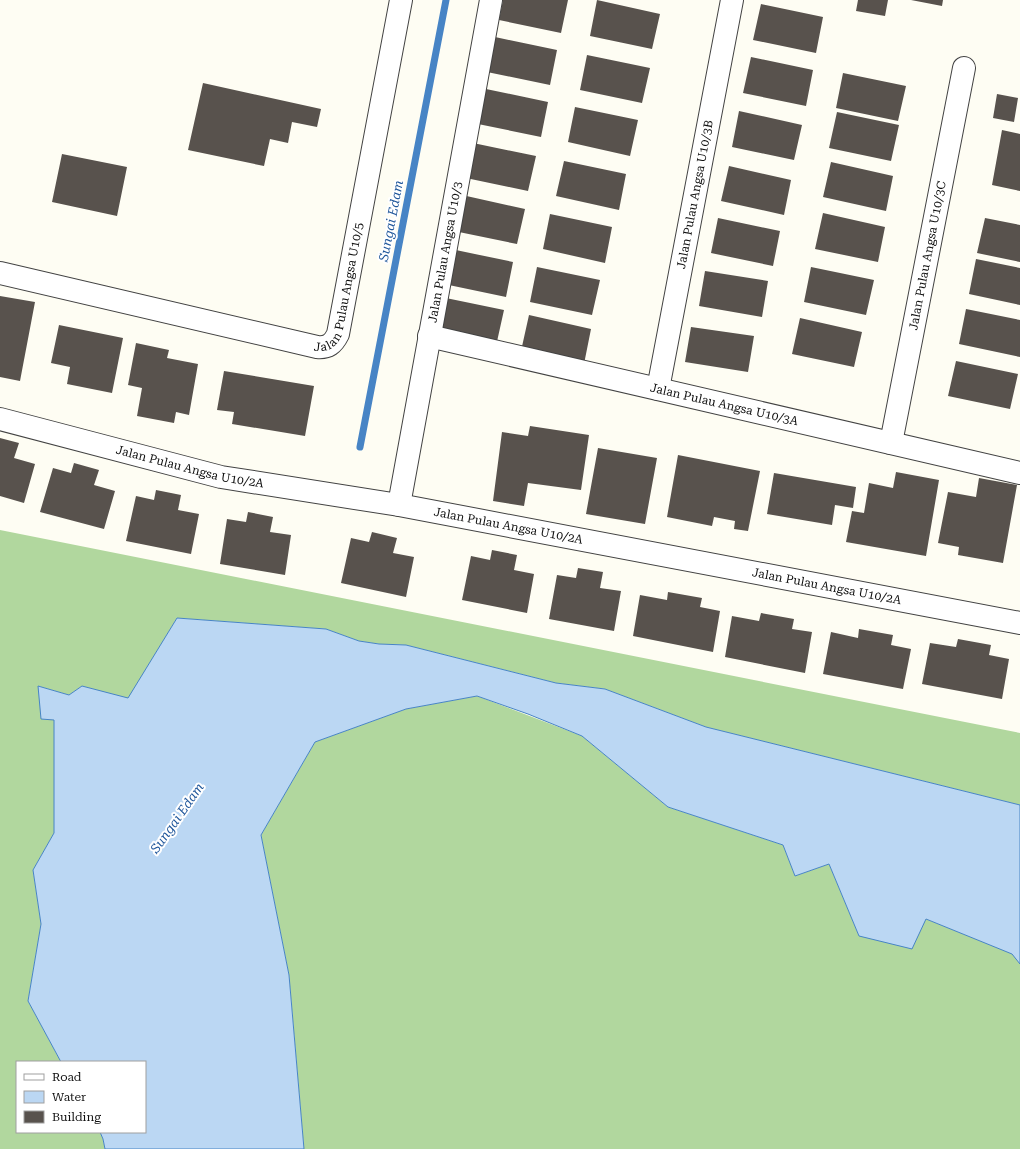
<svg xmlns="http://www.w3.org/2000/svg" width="1020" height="1149" font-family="'Roboto Serif',serif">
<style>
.forest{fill:#b1d79e}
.water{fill:#bbd7f3;stroke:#4784c5}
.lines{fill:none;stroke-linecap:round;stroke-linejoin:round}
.stream{stroke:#4784c5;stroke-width:7}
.building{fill:#58524d}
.minor-casing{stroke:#434343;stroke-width:24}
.minor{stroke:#fff;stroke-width:22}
.labels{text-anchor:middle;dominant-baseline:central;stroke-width:4;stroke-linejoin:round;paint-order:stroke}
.street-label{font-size:12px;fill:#101010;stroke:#fff}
.water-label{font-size:13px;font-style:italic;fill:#20579b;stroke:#fff}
</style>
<rect width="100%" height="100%" fill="#fefdf3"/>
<path class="forest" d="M 0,530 L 1020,733 L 1020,805 L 706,727 L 605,689 L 556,683 L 406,645 L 379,644 L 359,641 L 326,629 L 177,618 L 128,699 L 82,686 L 69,695 L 38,686 L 54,720 L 54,833 L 33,870 L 41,924 L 28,1001 L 61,1062 L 17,1062 L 17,1132 L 100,1132 L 103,1139 L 105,1149 L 0,1149 Z
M 477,696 L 582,736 L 668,807 L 783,845 L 795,876 L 829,864 L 859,936 L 926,919 L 1013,954 L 1020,964 L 1020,1149 L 304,1149 L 289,975 L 261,835 L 315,742 L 406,709 Z"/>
<path class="water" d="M 177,618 L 326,629 L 359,641 L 379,644 L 406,645 L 556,683 L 605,689 L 706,727 L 1020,805 L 1020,964 L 1012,954 L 926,919 L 912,949 L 859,936 L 829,864 L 795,876 L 783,845 L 668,807 L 582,736 L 528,714 L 477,696 L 406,709 L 315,742 L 261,835 L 289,975 L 304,1149 L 105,1149 L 103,1139 L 100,1132 L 145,1132 L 145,1062 L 61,1062 L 28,1001 L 41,924 L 33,870 L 54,833 L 54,720 L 41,719 L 38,686 L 69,695 L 82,686 L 128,698 Z"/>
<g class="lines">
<path class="stream" d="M 360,447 L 446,0"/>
</g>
<path class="building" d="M 503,0 L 568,0 L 561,33 L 499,20 Z
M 597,0 L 660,14 L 652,49 L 590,36 Z
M 858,0 L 888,0 L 885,16 L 856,11 Z
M 911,0 L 943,0 L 942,6 Z
M 761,4 L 823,17 L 816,53 L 753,40 Z
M 495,37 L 557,50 L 550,85 L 487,72 Z
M 587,55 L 650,68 L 642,103 L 580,90 Z
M 751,57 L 813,70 L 806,106 L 743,93 Z
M 843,73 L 906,86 L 898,121 L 836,108 Z
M 203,83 L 321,109 L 317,127 L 292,122 L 288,143 L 270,139 L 264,166 L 188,150 Z
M 486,89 L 548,102 L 541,137 L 478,124 Z
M 997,94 L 1018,98 L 1014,122 L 993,118 Z
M 575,107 L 638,120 L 630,156 L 568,142 Z
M 739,111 L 802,125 L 794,160 L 732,147 Z
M 837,112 L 899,125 L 891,161 L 829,148 Z
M 1002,130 L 1020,134 L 1020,191 L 992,185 Z
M 473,143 L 536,156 L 528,191 L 466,178 Z
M 62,154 L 127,167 L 117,216 L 52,202 Z
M 564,161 L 626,174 L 619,210 L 556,196 Z
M 831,162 L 893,176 L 886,211 L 823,197 Z
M 729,166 L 791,180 L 784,215 L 721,201 Z
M 462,195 L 525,209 L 517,244 L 454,231 Z
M 823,213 L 885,227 L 878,262 L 815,249 Z
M 550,214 L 612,227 L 605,263 L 543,249 Z
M 718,218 L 780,231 L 773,266 L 711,253 Z
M 985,218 L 1020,225 L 1020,262 L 977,253 Z
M 451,249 L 513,262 L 506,297 L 444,284 Z
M 976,259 L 1020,268 L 1020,305 L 969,294 Z
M 537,267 L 600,280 L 592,315 L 530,302 Z
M 811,267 L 874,280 L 866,315 L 804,302 Z
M 705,271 L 768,281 L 762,317 L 699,306 Z
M 0,296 L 35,302 L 20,381 L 0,377 Z
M 441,297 L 504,310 L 496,346 L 434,332 Z
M 966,309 L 1020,320 L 1020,357 L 959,344 Z
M 529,315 L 591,329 L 584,364 L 521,351 Z
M 800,318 L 862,332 L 854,367 L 792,354 Z
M 59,325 L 123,338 L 112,393 L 67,384 L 70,367 L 51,363 Z
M 691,327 L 754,336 L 748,372 L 685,362 Z
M 136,343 L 169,350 L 167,358 L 198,364 L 189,415 L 176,412 L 174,423 L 137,416 L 142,388 L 128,385 Z
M 956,361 L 1018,374 L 1010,409 L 948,396 Z
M 224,371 L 314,386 L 305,436 L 232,424 L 234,412 L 217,410 Z
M 530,426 L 589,435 L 581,490 L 528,483 L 524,506 L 493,501 L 502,432 L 528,436 Z
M 0,438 L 19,443 L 14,458 L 35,464 L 24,503 L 0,496 Z
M 598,448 L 657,458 L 645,524 L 586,514 Z
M 678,455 L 760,471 L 748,531 L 734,529 L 735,521 L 714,517 L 712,526 L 667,517 Z
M 74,463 L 99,470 L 94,485 L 115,491 L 104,529 L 40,512 L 53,468 L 71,473 Z
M 896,472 L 939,480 L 926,556 L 846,542 L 852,511 L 864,513 L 869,483 L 893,488 Z
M 774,473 L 856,487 L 853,508 L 835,505 L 832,525 L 767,514 Z
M 979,478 L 1017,485 L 1003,563 L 958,555 L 959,547 L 938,543 L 948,492 L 976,497 Z
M 156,490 L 181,495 L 178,510 L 199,514 L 191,554 L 126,541 L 136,496 L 154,500 Z
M 248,512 L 273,517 L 270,532 L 291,535 L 285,575 L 220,564 L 227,519 L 246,522 Z
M 372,532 L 397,538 L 393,553 L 414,557 L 406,597 L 341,583 L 351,538 L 369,542 Z
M 492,550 L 517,555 L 514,570 L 534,574 L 527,613 L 462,600 L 471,556 L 490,560 Z
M 578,568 L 603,572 L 600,588 L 621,591 L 614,631 L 549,619 L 557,575 L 576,578 Z
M 668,592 L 702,598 L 700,607 L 720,611 L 713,652 L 633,636 L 640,595 L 667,600 Z
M 761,613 L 794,619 L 792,629 L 812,632 L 805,673 L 725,657 L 732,616 L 759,621 Z
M 859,629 L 893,635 L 891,645 L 911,649 L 903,689 L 823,674 L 831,632 L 858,638 Z
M 958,639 L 991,645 L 989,655 L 1009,659 L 1002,699 L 922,684 L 930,643 L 956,647 Z"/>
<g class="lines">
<defs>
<g id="minor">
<path id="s1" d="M 0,273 L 317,347 C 328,348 333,344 338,334 L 401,0"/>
<path id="s2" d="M 429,336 L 1020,473"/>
<path id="s3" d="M 658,389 L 732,0"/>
<path id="s4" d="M 0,419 L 221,477 L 399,505 L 1020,623"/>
<path id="s5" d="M 891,443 L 964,68"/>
<path id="s6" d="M 399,505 L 491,0"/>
</g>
</defs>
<use href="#minor" class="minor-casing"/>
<use href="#minor" class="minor"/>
</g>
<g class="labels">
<g class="street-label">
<text stroke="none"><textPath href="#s3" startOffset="198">Jalan Pulau Angsa U10/3B</textPath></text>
<text stroke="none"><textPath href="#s6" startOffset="257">Jalan Pulau Angsa U10/3</textPath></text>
<text stroke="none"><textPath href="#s5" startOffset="191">Jalan Pulau Angsa U10/3C</textPath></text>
<text stroke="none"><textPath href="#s1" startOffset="394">Jalan Pulau Angsa U10/5</textPath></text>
<text stroke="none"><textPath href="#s2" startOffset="303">Jalan Pulau Angsa U10/3A</textPath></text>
<text stroke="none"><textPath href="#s4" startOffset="196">Jalan Pulau Angsa U10/2A</textPath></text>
<text stroke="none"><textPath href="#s4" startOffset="520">Jalan Pulau Angsa U10/2A</textPath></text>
<text stroke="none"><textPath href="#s4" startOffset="844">Jalan Pulau Angsa U10/2A</textPath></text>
</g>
<g class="water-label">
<text transform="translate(391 221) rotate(-79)">Sungai Edam</text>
<text transform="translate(177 818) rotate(-55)">Sungai Edam</text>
</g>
</g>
<rect x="16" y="1061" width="130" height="72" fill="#ffffff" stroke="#9f9f9f"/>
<rect x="24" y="1074" width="20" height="6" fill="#ffffff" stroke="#9f9f9f"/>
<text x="52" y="1081" font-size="12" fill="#101010">Road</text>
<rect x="24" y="1091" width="20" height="12" fill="#bbd7f3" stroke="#9f9f9f"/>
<text x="52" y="1101" font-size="12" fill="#101010">Water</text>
<rect x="24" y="1111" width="20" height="12" fill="#58524d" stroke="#9f9f9f"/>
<text x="52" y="1121" font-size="12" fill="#101010">Building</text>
</svg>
